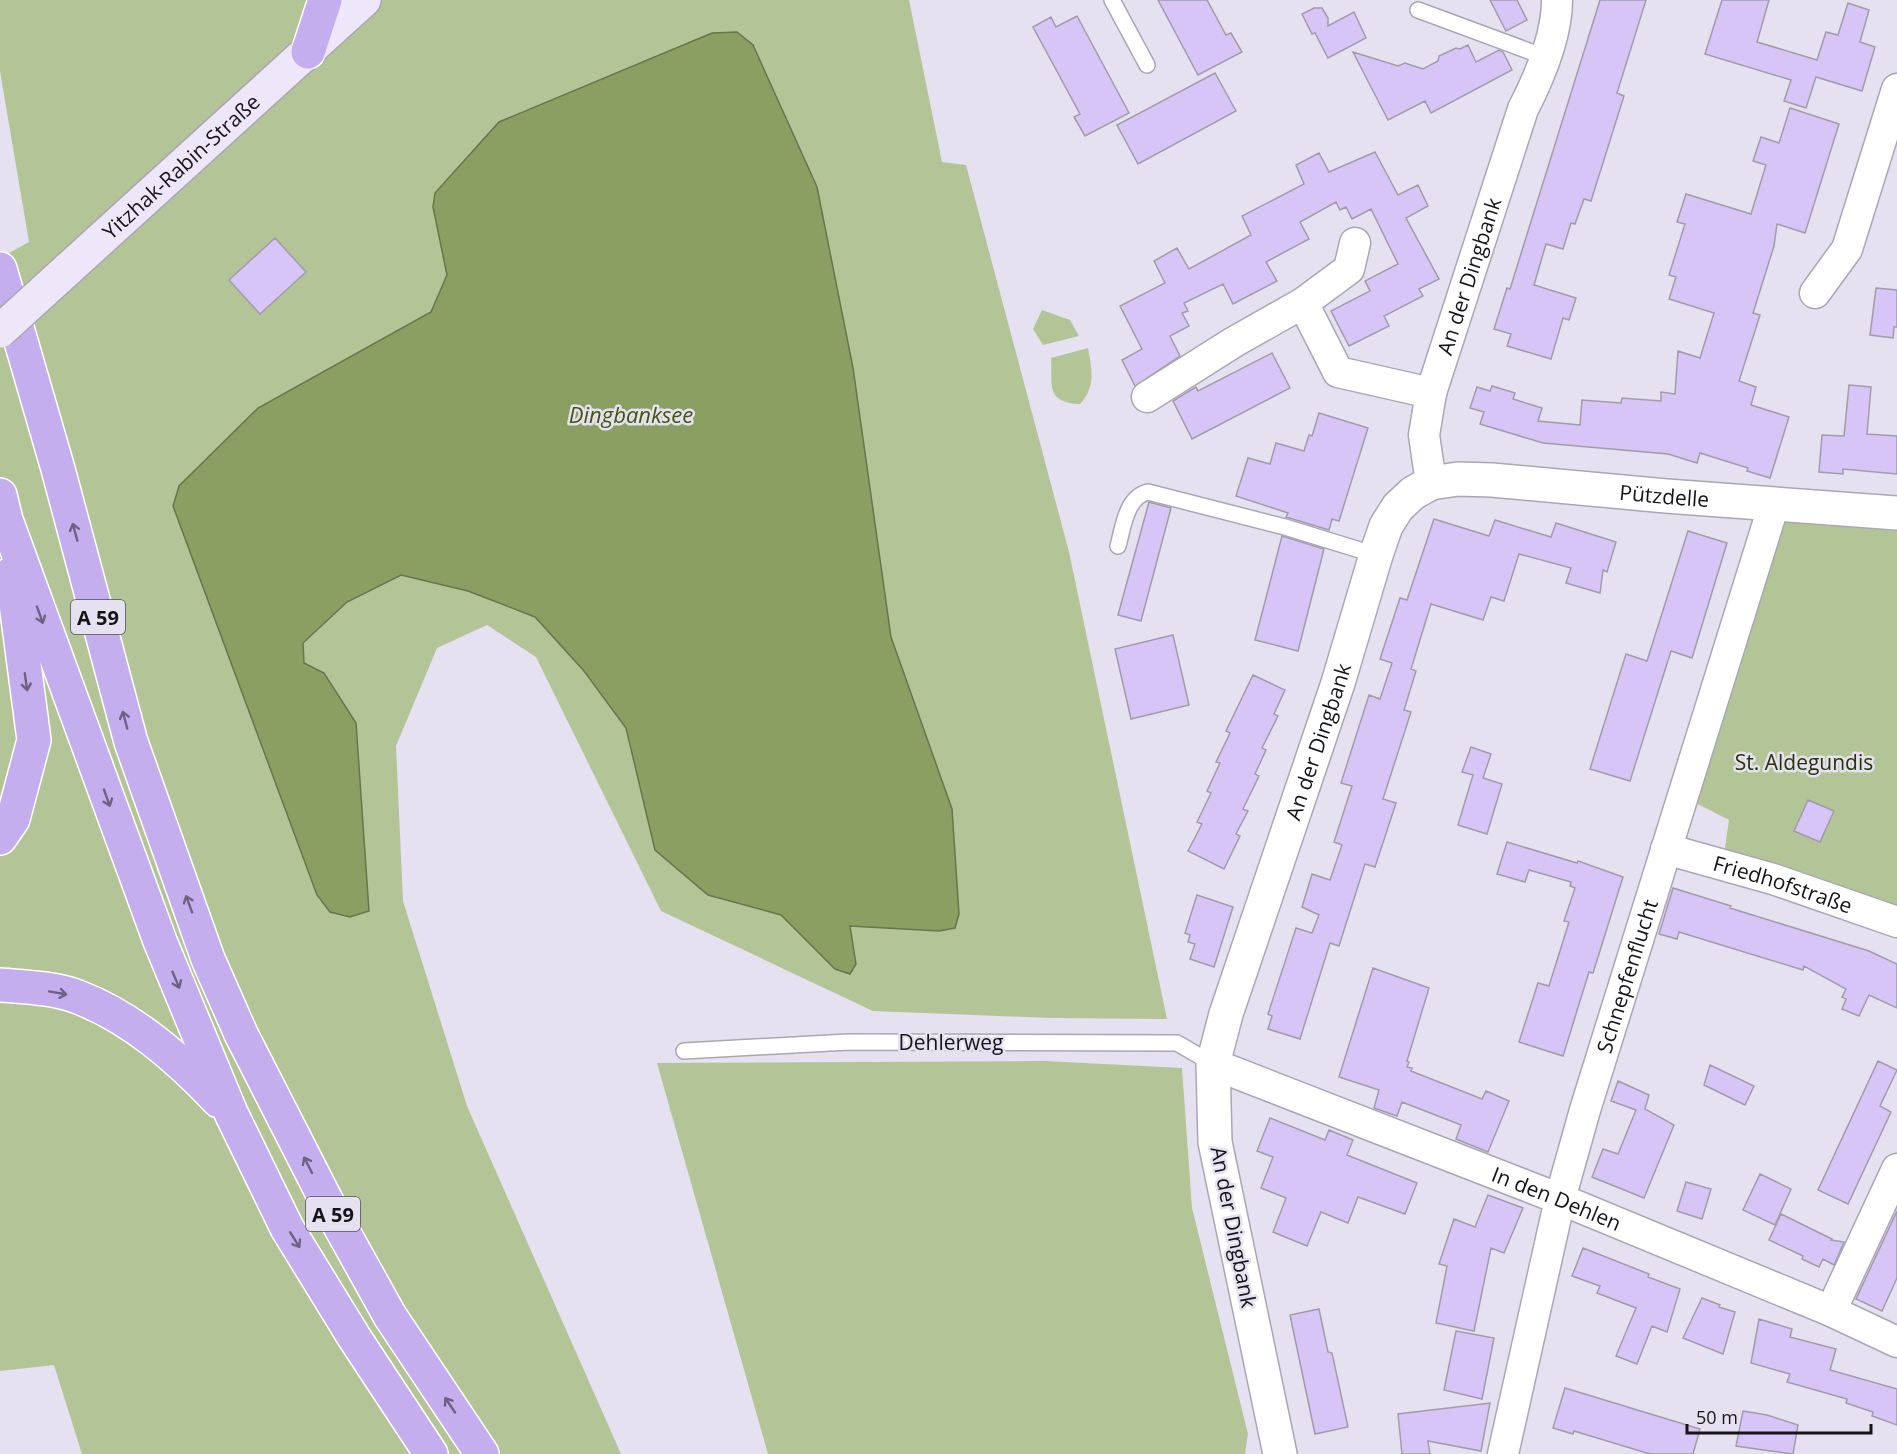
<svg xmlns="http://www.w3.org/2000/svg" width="1897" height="1454" font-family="'Open Sans',sans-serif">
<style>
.green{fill:#b3c496;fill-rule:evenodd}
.water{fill:#8b9f63;stroke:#68754d;stroke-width:1.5}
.building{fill:#d6c5f6;stroke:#a19caa;stroke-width:1.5}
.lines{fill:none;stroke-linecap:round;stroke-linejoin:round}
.service-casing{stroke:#aba6b4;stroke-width:18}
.minor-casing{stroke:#aba6b4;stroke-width:33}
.tertiary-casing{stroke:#aba6b4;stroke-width:36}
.secondary-casing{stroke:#aba6b4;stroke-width:36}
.motorway-casing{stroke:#fff;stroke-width:36}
.service{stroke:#fff;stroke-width:15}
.minor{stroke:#fff;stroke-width:30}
.tertiary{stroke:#fff;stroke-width:33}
.secondary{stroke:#eee7fa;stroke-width:33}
.motorway{stroke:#c5aeee;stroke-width:33}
.secondary-bridge-casing{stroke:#aba6b4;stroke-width:36;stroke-linecap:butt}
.secondary-bridge{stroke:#eee7fa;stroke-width:33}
.oneway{stroke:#6e6184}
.labels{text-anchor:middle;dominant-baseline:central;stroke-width:5;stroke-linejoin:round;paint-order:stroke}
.shield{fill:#e6e1f0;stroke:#54525a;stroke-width:1.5}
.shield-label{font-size:20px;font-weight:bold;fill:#161419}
.street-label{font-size:21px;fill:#161419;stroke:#e6e1f0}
.park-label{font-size:21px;fill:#283405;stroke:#e6e1f0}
.water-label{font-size:22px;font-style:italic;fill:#425511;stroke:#e6e1f0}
</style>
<rect width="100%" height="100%" fill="#e6e1f0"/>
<path class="green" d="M 0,0 L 909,0 L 942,162 L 966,165 L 1069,552 L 1167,1019 L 1051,1018 L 873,1011 L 661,911 L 536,657 L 487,625 L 437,648 L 396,746 L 403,901 L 467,1106 L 621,1454 L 82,1454 L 54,1365 L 0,1371 L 0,258 L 29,242 L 0,71 ZM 737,32 L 753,45 L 817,187 L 853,369 L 891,637 L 952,809 L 959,914 L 955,928 L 939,931 L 850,925 L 856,964 L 835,969 L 781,915 L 708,895 L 655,850 L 626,728 L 584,671 L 535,617 L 468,591 L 401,575 L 347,602 L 303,643 L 304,663 L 324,673 L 369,911 L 184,532 L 173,506 L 376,344 L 431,312 L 447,275 L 433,207 Z
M 1042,310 L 1070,320 L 1079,336 L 1043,345 L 1033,329 Z
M 1088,348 C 1092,369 1096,387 1080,404 C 1044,402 1053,384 1051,358 Z
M 1780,520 L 1897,531 L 1897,906 L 1724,854 L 1729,820 L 1694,802 Z
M 1045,1061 L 1182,1068 L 1192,1208 L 1248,1434 L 1245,1454 L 768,1454 L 657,1063 Z"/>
<path class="water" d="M 737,32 L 753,45 L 817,187 L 853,368 L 891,637 L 952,809 L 959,914 L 955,928 L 939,931 L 850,926 L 856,964 L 850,974 L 835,969 L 781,915 L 708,895 L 655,850 L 626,728 L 584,671 L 535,617 L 468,591 L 401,575 L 347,602 L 303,643 L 304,663 L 324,673 L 356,723 L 369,911 L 350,917 L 330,912 L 317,895 L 173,506 L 179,486 L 258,408 L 431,312 L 447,275 L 433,207 L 435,193 L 499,122 L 712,33 Z"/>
<path class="building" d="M 1158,0 L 1207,0 L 1226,35 L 1231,33 L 1242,52 L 1198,75 Z
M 1490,0 L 1517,0 L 1527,20 L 1506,31 Z
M 1600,0 L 1646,0 L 1617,93 L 1624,96 L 1591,201 L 1584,199 L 1575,224 L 1571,223 L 1563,249 L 1546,244 L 1534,285 L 1576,298 L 1569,320 L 1563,318 L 1551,359 L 1507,346 L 1511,334 L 1494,329 L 1507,288 L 1510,289 Z
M 1722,0 L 1769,0 L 1757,42 L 1817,60 L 1826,32 L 1838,35 L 1848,3 L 1869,10 L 1860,42 L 1875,47 L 1862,91 L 1816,77 L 1806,108 L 1784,101 L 1791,80 L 1705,54 Z
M 1314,8 L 1322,8 L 1328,18 L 1328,26 L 1354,12 L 1366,38 L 1328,58 L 1315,33 L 1312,34 L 1302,14 Z
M 1077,16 L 1129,113 L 1085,136 L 1074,117 L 1080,114 L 1033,27 L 1051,17 L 1056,27 Z
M 1468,45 L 1476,62 L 1499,50 L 1503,52 L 1512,70 L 1431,113 L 1425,101 L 1388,120 L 1353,52 L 1398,66 L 1405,63 L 1423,69 L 1438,61 L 1439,56 L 1456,48 L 1460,49 Z
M 1215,73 L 1236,111 L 1138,164 L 1117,125 Z
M 1790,108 L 1839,124 L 1805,233 L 1777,224 L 1774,246 L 1753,313 L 1760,315 L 1739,381 L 1756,387 L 1751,405 L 1789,417 L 1770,478 L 1747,471 L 1748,468 L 1700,453 L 1697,463 L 1668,454 L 1543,443 L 1480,424 L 1484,412 L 1470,408 L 1477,387 L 1490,391 L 1492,386 L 1515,393 L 1513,399 L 1542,408 L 1538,421 L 1580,425 L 1582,400 L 1621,403 L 1622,398 L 1661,401 L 1661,392 L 1675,394 L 1678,351 L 1700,358 L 1714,313 L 1669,299 L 1676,277 L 1669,275 L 1685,224 L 1677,222 L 1686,194 L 1751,214 L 1766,165 L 1753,161 L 1761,137 L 1779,143 Z
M 1375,152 L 1398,195 L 1418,185 L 1428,206 L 1406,218 L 1439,279 L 1419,289 L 1423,296 L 1384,316 L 1389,326 L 1349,346 L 1331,311 L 1370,291 L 1365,281 L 1398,264 L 1371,209 L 1352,219 L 1346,207 L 1340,210 L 1336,202 L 1300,222 L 1309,239 L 1266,262 L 1277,281 L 1233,304 L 1223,284 L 1184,303 L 1188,311 L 1182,313 L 1189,326 L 1170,336 L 1180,356 L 1135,386 L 1122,360 L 1142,349 L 1120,306 L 1165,283 L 1154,261 L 1177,248 L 1189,269 L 1251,235 L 1242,216 L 1304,184 L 1296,165 L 1319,153 L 1329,172 Z
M 275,238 L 306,272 L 260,314 L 229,280 Z
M 1876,288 L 1897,290 L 1897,327 L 1894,327 L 1893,338 L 1870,335 Z
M 1272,353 L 1290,388 L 1192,439 L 1173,401 L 1196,387 L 1198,391 Z
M 1849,385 L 1871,387 L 1867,434 L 1897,436 L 1897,474 L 1843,469 L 1843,474 L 1819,472 L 1822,435 L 1844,436 Z
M 1319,413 L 1368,428 L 1339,521 L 1332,519 L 1329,530 L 1286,517 L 1288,513 L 1236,496 L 1248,458 L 1270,464 L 1276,443 L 1304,451 L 1309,435 L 1312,436 Z
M 1149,502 L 1171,508 L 1141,621 L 1118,615 Z
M 1434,519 L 1489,536 L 1495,520 L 1551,537 L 1556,523 L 1616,542 L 1607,572 L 1603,570 L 1600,593 L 1566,583 L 1571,568 L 1519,554 L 1504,601 L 1491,597 L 1483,620 L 1431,604 L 1411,669 L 1416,671 L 1404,710 L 1411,712 L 1383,799 L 1396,803 L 1375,867 L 1365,864 L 1339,946 L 1330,943 L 1300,1039 L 1268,1029 L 1272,1016 L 1268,1014 L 1296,928 L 1312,933 L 1319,915 L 1302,907 L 1312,874 L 1330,880 L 1342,845 L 1334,842 L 1352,786 L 1341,783 L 1369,695 L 1380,699 L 1392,663 L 1380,659 L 1400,598 L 1407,600 Z
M 1688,531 L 1727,543 L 1692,658 L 1671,651 L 1630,781 L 1590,769 L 1626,654 L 1647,661 Z
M 1282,536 L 1324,549 L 1298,651 L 1255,640 Z
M 1173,635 L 1189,705 L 1131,719 L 1115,649 Z
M 1253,675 L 1285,690 L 1274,714 L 1278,716 L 1262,748 L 1266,750 L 1255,774 L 1259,776 L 1243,809 L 1248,811 L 1236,834 L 1240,836 L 1224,869 L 1188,851 L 1202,824 L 1197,822 L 1211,793 L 1207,791 L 1220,763 L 1216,762 L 1230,733 L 1226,731 Z
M 1471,747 L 1491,754 L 1483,778 L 1502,784 L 1487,834 L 1458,825 L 1473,775 L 1462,772 Z
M 1808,800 L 1834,811 L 1820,842 L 1794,831 Z
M 1507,842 L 1577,863 L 1578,861 L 1623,877 L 1593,973 L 1589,972 L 1563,1056 L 1519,1042 L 1538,983 L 1549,986 L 1569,922 L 1564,921 L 1575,888 L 1570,886 L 1571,882 L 1529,870 L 1525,882 L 1497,874 Z
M 1673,888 L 1731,906 L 1730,908 L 1869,951 L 1897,964 L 1897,1008 L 1869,995 L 1859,1016 L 1842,1009 L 1846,999 L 1842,997 L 1846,989 L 1804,966 L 1803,970 L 1679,932 L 1677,939 L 1659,934 Z
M 1197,895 L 1233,907 L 1214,967 L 1190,959 L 1195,944 L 1188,942 L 1190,935 L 1185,933 Z
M 1373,968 L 1429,988 L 1407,1061 L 1409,1062 L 1407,1067 L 1412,1068 L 1411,1071 L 1482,1099 L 1486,1091 L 1509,1101 L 1488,1152 L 1456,1139 L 1461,1125 L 1402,1102 L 1397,1116 L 1374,1108 L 1379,1090 L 1339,1077 Z
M 1878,1061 L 1897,1070 L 1880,1106 L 1891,1112 L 1848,1204 L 1818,1190 Z
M 1710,1065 L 1754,1086 L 1745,1105 L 1704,1085 Z
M 1618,1081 L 1649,1095 L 1645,1109 L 1674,1125 L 1644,1198 L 1592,1177 L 1603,1149 L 1618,1154 L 1636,1110 L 1611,1101 Z
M 1270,1118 L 1325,1140 L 1329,1130 L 1353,1140 L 1347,1155 L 1417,1183 L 1405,1214 L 1358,1197 L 1348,1223 L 1321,1212 L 1307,1246 L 1273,1232 L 1286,1198 L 1261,1188 L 1273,1157 L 1257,1151 Z
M 1760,1174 L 1791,1189 L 1775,1225 L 1743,1210 Z
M 1686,1182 L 1711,1189 L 1702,1219 L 1677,1211 Z
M 1488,1195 L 1523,1208 L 1504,1253 L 1491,1248 L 1474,1331 L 1436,1323 L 1447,1266 L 1439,1264 L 1454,1219 L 1475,1227 Z
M 1897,1211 L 1897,1278 L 1882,1311 L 1856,1299 Z
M 1781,1214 L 1832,1239 L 1831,1240 L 1844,1242 L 1834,1265 L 1823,1259 L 1819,1267 L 1802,1259 L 1803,1256 L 1769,1240 Z
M 1583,1248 L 1649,1274 L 1648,1277 L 1680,1289 L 1667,1332 L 1652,1326 L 1637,1364 L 1616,1356 L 1636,1308 L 1597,1293 L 1600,1286 L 1572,1276 Z
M 1702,1298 L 1720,1305 L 1719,1307 L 1735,1312 L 1723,1354 L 1683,1338 Z
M 1319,1309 L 1328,1352 L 1332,1353 L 1348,1427 L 1315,1434 L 1290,1315 Z
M 1759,1319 L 1792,1329 L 1790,1337 L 1836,1349 L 1830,1370 L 1897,1389 L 1897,1425 L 1872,1416 L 1873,1412 L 1846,1403 L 1847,1399 L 1787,1382 L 1790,1374 L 1751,1363 Z
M 1456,1331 L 1494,1338 L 1482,1399 L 1444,1390 Z
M 1565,1388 L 1700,1429 L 1693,1454 L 1650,1454 L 1574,1431 L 1573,1434 L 1553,1428 Z
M 1490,1403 L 1481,1451 L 1428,1441 L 1430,1454 L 1402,1454 L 1398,1414 Z
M 1743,1411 L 1767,1415 L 1798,1425 L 1793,1454 L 1736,1446 Z"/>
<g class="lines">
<defs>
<path id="service" d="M 1112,0 L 1147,65
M 1418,10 L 1545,57
M 1118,546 C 1123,528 1126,497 1148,492 L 1285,527 L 1376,555
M 684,1051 L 848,1042 L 1177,1043 L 1213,1064"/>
<g id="minor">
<path d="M 1815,293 L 1847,249 L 1897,89"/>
<path d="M 1303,303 L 1349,269 L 1355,243"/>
<path d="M 1147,397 L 1234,342 L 1303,303 L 1338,372 L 1431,393"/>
<path id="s1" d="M 1431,483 L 1424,435 L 1431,393 L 1523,109 C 1539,78 1557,35 1557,0"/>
<path id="s2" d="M 1666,849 L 1773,879 L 1897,922"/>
<path id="s3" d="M 1213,1064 L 1560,1199 L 1831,1311 L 1897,1342"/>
<path d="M 1831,1311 L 1897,1169"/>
<path id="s4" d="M 1503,1454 L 1560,1199 L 1585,1110 L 1774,504"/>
</g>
<g id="tertiary">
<path id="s5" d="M 1280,1454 L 1215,1142 L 1213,1064 L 1226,1014 L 1338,683 L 1376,555 L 1386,526 L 1398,507 L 1413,493 L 1431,483 L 1458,479 L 1492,480 L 1666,496 L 1897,513"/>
</g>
<g id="secondary">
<path id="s6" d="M 67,270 L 364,0"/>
</g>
<path id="motorway" d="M 308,52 L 325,0
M 0,269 L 58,469 L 131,742 L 208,959 L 241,1034 L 331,1210 L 390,1316 L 482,1454
M 0,495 L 6,520 L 160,941 L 231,1113 L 287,1228 L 354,1337 L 431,1454
M 0,838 L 13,819 L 34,740 L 12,573
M 0,985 C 24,987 56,988 78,997 C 133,1018 179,1059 219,1101"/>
</defs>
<use href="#service" class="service-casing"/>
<use href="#minor" class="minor-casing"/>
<use href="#tertiary" class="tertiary-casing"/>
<use href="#secondary" class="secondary-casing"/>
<use href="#motorway" class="motorway-casing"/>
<use href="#service" class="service"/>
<use href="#minor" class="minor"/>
<use href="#tertiary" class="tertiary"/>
<use href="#secondary" class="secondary"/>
<use href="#motorway" class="motorway"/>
<defs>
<path id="secondary-bridge" d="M 0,331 L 67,270"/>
</defs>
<use href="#secondary-bridge" class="secondary-bridge-casing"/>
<use href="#secondary-bridge" class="secondary-bridge"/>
</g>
<defs><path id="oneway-shaft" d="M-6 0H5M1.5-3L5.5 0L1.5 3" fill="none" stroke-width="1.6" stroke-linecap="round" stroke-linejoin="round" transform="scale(1.5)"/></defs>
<g class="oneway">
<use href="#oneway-shaft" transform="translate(75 532) rotate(-105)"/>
<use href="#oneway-shaft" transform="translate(40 615) rotate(70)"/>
<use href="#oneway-shaft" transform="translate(26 682) rotate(82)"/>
<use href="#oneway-shaft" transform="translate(125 720) rotate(-105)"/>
<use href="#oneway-shaft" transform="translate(107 798) rotate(70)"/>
<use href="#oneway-shaft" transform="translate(189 904) rotate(-110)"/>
<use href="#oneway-shaft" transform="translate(176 980) rotate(67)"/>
<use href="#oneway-shaft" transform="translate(58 993) rotate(10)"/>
<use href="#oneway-shaft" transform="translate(308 1165) rotate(-117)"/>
<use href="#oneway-shaft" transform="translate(295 1240) rotate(58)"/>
<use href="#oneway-shaft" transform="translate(450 1405) rotate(-124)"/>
</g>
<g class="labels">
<g class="shield">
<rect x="71" y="600" width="54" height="34" rx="4.5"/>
<rect x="306" y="1197" width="54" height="34" rx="4.5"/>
</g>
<g class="shield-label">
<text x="98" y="617">A 59</text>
<text x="333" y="1214">A 59</text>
</g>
<g class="street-label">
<text stroke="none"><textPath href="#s6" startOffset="154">Yitzhak-Rabin-Straße</textPath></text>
<text stroke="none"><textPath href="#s1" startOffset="214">An der Dingbank</textPath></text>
<text stroke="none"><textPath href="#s5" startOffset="1260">Pützdelle</textPath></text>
<text stroke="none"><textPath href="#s5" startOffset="736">An der Dingbank</textPath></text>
<text stroke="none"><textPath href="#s2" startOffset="122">Friedhofstraße</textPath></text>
<text stroke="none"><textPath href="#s4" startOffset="494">Schnepfenflucht</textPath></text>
<text x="951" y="1042">Dehlerweg</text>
<text stroke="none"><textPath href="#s3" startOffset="369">In den Dehlen</textPath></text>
<text transform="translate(1234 1227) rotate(79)">An der Dingbank</text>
</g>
<g class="park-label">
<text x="1804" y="762">St. Aldegundis</text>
</g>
<g class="water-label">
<text x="631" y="414">Dingbanksee</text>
</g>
</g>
<path d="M1687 1424v9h184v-9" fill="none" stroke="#161419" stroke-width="3"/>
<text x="1696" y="1424" font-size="18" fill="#161419" stroke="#e6e1f0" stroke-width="4.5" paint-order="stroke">50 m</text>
</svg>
